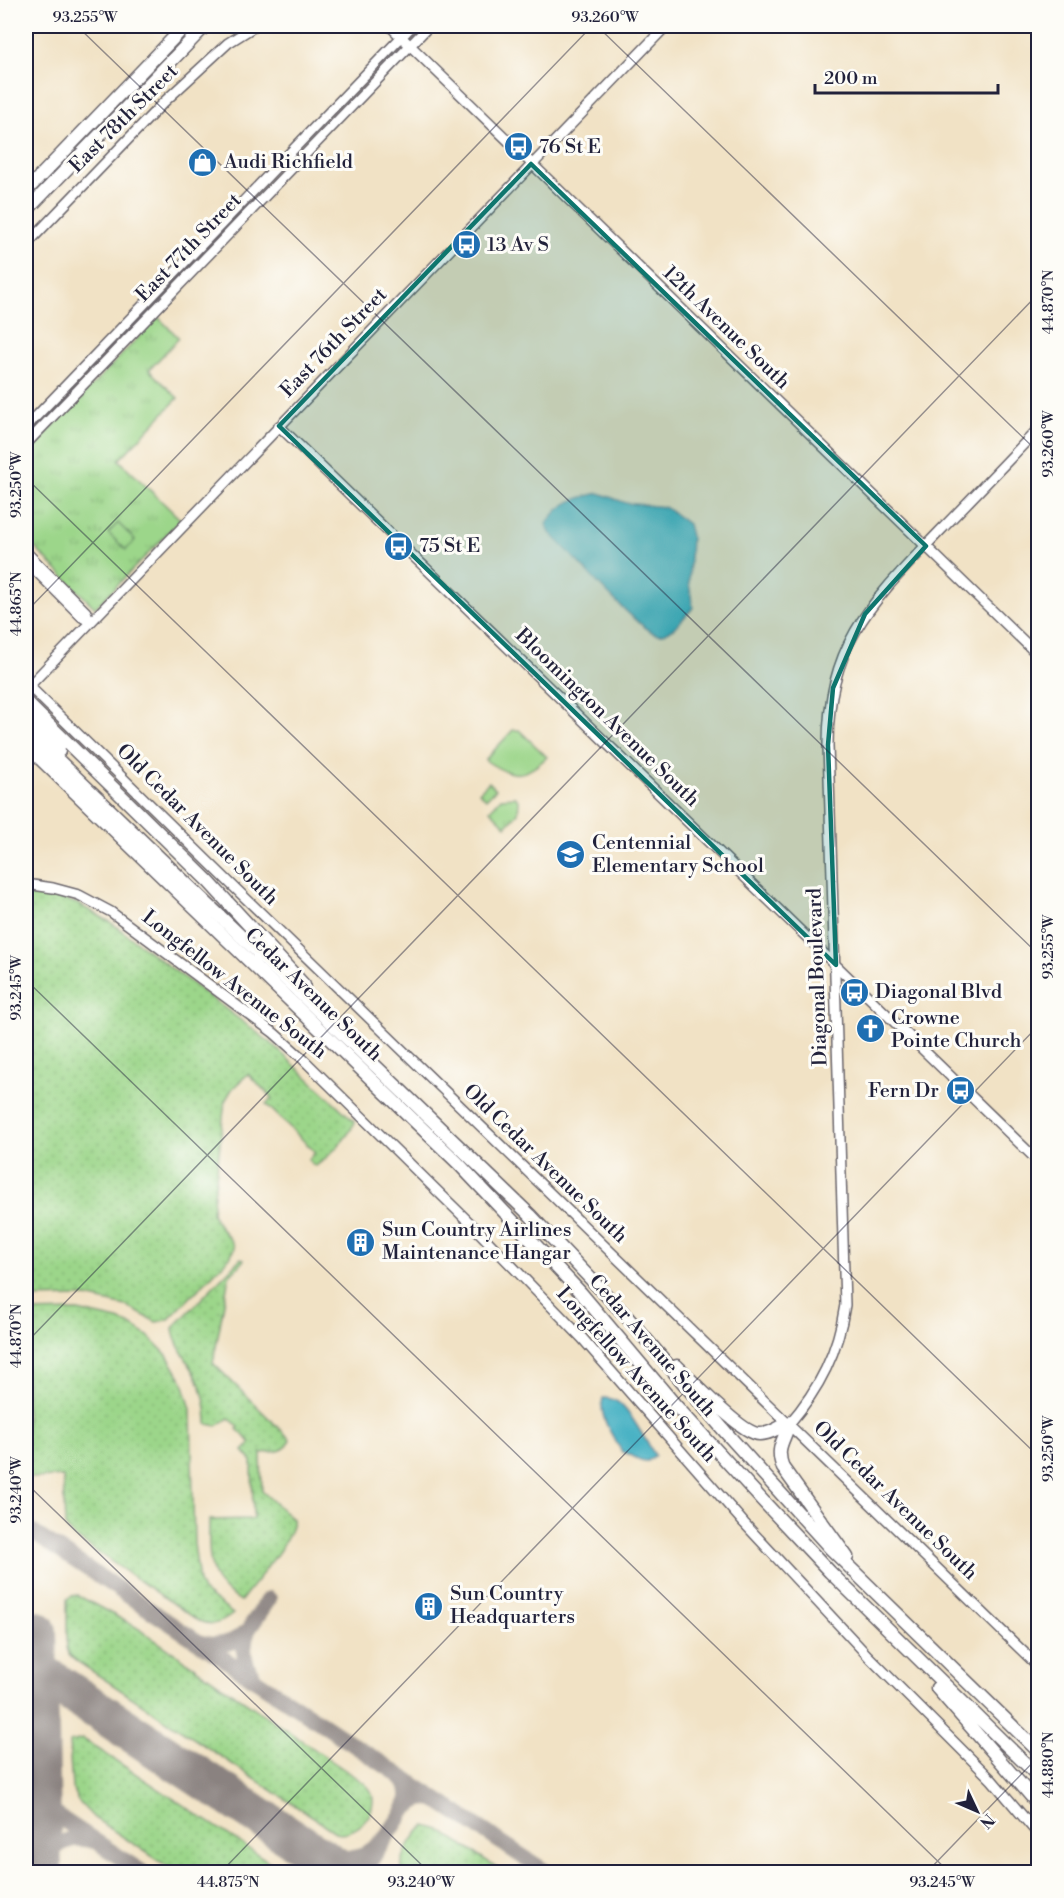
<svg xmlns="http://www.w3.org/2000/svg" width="1064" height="1898" font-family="'Libre Bodoni',serif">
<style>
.grass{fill:url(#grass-dots);stroke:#5f7c62;stroke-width:1.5}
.park{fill:url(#park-tufts);stroke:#5f7c62;stroke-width:1.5}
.pitch{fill:#9cd68a;stroke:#5f7c62;stroke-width:1.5}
.water{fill:#45b0c3;stroke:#34697f;stroke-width:1.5}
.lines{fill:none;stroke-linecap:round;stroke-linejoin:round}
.taxiway{stroke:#8a8280;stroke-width:16}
.runway{stroke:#8a8280;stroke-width:40}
.secondary-casing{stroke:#6a656b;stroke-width:12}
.highway-casing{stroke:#6a656b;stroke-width:15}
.secondary{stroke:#fff;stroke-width:9}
.highway{stroke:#fff;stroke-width:12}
.marked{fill:#0f766e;fill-opacity:0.2;stroke:#0f766e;stroke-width:4.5;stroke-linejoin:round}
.ticks{fill:none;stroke:#22223b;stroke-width:1.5;stroke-opacity:0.45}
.labels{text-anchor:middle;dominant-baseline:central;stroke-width:6;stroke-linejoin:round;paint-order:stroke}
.street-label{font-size:20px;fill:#22223b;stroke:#fdfcf7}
.poi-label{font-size:20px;fill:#22223b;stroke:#fdfcf7;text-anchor:start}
.neatline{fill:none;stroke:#22223b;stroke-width:2}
.ticks-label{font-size:15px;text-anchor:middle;fill:#22223b}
</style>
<defs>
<pattern id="grass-dots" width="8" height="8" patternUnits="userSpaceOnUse" patternTransform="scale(1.5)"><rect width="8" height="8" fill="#9cd68a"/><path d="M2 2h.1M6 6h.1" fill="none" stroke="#86b778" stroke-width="1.8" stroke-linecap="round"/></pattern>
<pattern id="park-tufts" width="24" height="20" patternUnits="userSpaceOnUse" patternTransform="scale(1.5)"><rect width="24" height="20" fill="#9cd68a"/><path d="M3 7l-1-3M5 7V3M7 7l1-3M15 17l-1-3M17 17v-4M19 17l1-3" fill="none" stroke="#86b778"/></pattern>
</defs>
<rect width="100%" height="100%" fill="#fdfcf7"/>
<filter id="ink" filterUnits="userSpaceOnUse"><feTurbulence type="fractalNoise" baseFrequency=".0167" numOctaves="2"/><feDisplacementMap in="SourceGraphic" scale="12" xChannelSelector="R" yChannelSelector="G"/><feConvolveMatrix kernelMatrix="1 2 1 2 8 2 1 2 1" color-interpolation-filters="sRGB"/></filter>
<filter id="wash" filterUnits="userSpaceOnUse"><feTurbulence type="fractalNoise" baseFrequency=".008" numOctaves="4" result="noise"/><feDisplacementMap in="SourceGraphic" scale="24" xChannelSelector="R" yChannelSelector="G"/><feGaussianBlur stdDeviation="1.35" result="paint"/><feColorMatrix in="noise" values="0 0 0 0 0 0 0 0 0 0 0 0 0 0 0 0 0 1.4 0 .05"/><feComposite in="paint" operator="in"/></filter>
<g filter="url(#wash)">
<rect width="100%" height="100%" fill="#f1e2c5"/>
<path class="grass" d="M 26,893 L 58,897 L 78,904 L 110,922 L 271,1043 L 354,1121 C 354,1132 325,1161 315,1166 L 308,1160 L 315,1152 L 266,1104 L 272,1098 L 248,1074 L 232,1089 L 225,1101 L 212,1212 C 215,1225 234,1241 234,1247 C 234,1250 231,1255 230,1257 L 169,1319 L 162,1321 L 156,1322 L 126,1306 L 86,1297 L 26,1298 Z
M 241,1258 L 244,1260 L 229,1276 L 213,1363 L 290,1439 C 286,1454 274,1451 261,1453 L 262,1491 L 292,1519 C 297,1536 252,1585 241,1601 C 233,1596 224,1591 218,1583 C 207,1565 209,1540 209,1520 L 253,1519 L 252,1461 L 243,1451 L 251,1443 L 237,1429 L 239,1427 L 229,1418 L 217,1426 L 207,1424 C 207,1408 204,1392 197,1378 C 189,1361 175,1347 173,1328 Z
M 78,1311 L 118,1320 L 129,1324 L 148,1336 L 167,1355 L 183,1382 L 191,1409 L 194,1543 L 199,1582 L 203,1591 L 233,1614 C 222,1623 212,1627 199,1621 L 72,1535 L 65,1526 L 63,1477 L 26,1478 L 26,1312 Z
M 77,1595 L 136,1627 L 364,1783 C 367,1786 371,1789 372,1794 C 378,1815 355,1837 335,1832 L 75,1660 L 69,1654 L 67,1648 L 67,1599 L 71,1596 Z
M 83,1739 L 283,1871 L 285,1872 L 176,1872 L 94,1818 L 78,1801 L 72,1788 L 69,1742 Z
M 426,1826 L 440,1830 L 504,1872 L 403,1872 C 397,1860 415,1832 426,1826 Z"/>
<path class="park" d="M 158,317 L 179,338 L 149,370 L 178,398 L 119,460 L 181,520 L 95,608 L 26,539 L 26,454 Z
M 489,782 L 496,789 L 486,799 L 479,792 Z
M 515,797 L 519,801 L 518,813 L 506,826 L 490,810 L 501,798 Z"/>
<path class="pitch" d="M 118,523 L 135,540 L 126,550 L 108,533 Z
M 513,730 L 519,730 L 547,757 C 524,779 511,778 485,760 Z"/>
<path class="water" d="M 599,493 L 626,503 L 665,507 L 688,524 L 691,536 L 689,583 L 693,608 C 684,617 671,636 657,634 C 640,632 567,549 550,533 L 546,524 C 561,502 575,498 599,493 Z
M 603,1398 C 607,1398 612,1398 616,1401 C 629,1408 646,1442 655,1455 L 648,1461 C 637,1462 632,1453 622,1452 C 613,1436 598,1417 603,1398 Z"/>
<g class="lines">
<path class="taxiway" d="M 26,1528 L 546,1872
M 248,1630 L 269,1599
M 202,1643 C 220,1648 235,1643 248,1630 C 241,1648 243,1664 255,1679
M 399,1775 C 410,1786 411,1798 404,1811 C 414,1801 424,1794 438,1801
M 26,1795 L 142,1872
M 26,1797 L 38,1818 L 42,1854
M 43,1872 C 46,1847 69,1833 93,1841
M 330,1872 L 320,1858 L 292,1838 C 329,1857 355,1874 388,1835
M 363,1872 L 404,1811"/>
<path class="runway" d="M 37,1631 L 42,1872
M 26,1663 L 344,1872"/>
</g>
</g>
<g filter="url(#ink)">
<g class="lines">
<defs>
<path id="secondary" d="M 390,26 L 1038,655
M 666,26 L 29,686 L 234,887 L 1038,1666
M 26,245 L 164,102 L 228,43 L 255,26
M 279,426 L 1038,1161
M 26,427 L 412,26
M 26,444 L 429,26
M 26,552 L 86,612 L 90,622
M 26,561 L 82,617 L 90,622
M 26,884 L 53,888 L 79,895 L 111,912 L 274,1033 L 302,1058 L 475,1228 L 582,1338 L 744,1523 L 868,1656 L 992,1780 L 1038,1834
M 789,1424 C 820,1388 838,1352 845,1305 L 828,745 C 828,643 871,603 937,534 C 971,499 1005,464 1038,429"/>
<path id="highway" d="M 26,191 L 185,26
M 26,211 L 205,26
M 26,702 L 209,882 L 304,985
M 26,714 L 59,751
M 26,729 L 530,1215 L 627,1317 L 728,1435 L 831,1549 L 1038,1751
M 26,745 L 458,1163 L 581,1293 L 677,1407 L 763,1501 L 830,1572 L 1038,1776
M 677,1366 C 691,1380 742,1434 759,1434 C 770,1435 779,1426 789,1424 C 784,1442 775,1447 783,1468 L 847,1557
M 937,1688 L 1038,1804"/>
</defs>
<use href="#secondary" class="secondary-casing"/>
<use href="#highway" class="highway-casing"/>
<use href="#secondary" class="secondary"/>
<use href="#highway" class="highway"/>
</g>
</g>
<path class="marked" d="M 531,164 L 926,546 L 865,614 L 833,688 L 828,745 L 836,965 L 279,426 Z"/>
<path class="ticks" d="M 77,26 L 1038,954M 597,26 L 1038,452M 26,478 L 1038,1456M 26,612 L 592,26M 26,980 L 949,1872M 26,1343 L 1038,294M 26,1483 L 429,1872M 221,1872 L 1038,1026M 927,1872 L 1038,1757"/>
<defs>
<symbol id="bus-disc" viewBox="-11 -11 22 22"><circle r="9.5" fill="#1f6fb2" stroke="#fdfcf7"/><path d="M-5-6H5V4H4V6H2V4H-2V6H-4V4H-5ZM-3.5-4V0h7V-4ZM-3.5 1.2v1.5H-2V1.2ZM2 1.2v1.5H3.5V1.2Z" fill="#fff"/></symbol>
<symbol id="shop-disc" viewBox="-11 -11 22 22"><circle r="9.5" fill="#1f6fb2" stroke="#fdfcf7"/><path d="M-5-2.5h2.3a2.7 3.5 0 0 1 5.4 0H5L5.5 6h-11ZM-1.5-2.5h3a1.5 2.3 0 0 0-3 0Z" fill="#fff"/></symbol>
<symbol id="school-disc" viewBox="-11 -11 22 22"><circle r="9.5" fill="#1f6fb2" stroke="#fdfcf7"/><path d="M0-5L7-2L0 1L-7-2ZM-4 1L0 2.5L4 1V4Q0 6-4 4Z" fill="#fff"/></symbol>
<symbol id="church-disc" viewBox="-11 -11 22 22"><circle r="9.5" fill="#1f6fb2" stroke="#fdfcf7"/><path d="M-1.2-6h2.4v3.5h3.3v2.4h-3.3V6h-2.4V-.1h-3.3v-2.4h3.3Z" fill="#fff"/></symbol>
<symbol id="building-disc" viewBox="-11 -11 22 22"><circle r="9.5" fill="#1f6fb2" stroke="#fdfcf7"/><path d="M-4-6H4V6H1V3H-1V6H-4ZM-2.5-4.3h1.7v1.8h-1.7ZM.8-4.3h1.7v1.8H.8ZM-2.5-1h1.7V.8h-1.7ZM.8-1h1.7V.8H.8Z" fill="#fff"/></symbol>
</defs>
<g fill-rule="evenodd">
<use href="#bus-disc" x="502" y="130" width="33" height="33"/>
<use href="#shop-disc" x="186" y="146" width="33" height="33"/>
<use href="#bus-disc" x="450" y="228" width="33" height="33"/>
<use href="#bus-disc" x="382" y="530" width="33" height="33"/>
<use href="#school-disc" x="554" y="838" width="33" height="33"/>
<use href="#bus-disc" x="838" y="976" width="33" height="33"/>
<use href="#church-disc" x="854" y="1012" width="33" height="33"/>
<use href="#bus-disc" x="944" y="1074" width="33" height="33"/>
<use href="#building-disc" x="344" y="1226" width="33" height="33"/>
<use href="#building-disc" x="412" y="1590" width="33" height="33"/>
</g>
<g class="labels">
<g class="street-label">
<text transform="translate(124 119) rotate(-45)">East 78th Street</text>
<text transform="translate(189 248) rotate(-46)">East 77th Street</text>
<text transform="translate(726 328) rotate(44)">12th Avenue South</text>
<text transform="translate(334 343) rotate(-46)">East 76th Street</text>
<text transform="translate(607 718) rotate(44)">Bloomington Avenue South</text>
<text transform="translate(197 825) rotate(45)">Old Cedar Avenue South</text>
<text transform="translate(818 977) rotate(-92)">Diagonal Boulevard</text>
<text transform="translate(234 985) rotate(38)">Longfellow Avenue South</text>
<text transform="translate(313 995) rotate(44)">Cedar Avenue South</text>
<text transform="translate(545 1164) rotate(44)">Old Cedar Avenue South</text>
<text transform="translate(652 1346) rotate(49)">Cedar Avenue South</text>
<text transform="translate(636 1375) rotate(48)">Longfellow Avenue South</text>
<text transform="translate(895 1501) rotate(44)">Old Cedar Avenue South</text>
</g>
<g class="poi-label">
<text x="539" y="147">76 St E</text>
<text x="224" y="162">Audi Richfield</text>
<text x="487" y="245">13 Av S</text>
<text x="419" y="546">75 St E</text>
<text x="592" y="843">Centennial<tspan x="592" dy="23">Elementary School</tspan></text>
<text x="875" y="992">Diagonal Blvd</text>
<text x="891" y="1018">Crowne<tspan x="891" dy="23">Pointe Church</tspan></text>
<text x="939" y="1091" text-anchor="end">Fern Dr</text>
<text x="382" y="1230">Sun Country Airlines<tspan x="382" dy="23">Maintenance Hangar</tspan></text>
<text x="450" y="1594">Sun Country<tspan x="450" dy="23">Headquarters</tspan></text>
</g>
</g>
<rect width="1064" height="1898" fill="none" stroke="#fdfcf7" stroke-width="66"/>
<g transform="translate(977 1811) rotate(134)" stroke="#fdfcf7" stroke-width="4.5" paint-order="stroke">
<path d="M0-4.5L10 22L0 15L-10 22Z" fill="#22223b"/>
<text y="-9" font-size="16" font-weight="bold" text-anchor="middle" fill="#22223b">N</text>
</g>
<path d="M815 84v9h183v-9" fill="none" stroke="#22223b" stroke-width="3"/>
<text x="824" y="84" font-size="18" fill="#22223b" stroke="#fdfcf7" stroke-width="4.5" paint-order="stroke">200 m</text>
<rect x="33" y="33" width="998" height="1832" class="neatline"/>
<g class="ticks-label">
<text x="85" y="22">93.255°W</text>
<text x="605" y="22">93.260°W</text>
<text transform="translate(1048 302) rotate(-90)" y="5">44.870°N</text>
<text transform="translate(1048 444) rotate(-90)" y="5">93.260°W</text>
<text transform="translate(16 485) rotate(-90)" y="5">93.250°W</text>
<text transform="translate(16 604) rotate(-90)" y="5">44.865°N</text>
<text transform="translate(1048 947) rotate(-90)" y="5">93.255°W</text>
<text transform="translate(16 988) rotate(-90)" y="5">93.245°W</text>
<text transform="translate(16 1336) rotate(-90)" y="5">44.870°N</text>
<text transform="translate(1048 1449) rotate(-90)" y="5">93.250°W</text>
<text transform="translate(16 1490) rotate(-90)" y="5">93.240°W</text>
<text transform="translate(1048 1765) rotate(-90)" y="5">44.880°N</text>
<text x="228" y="1887">44.875°N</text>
<text x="421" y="1887">93.240°W</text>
<text x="942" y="1887">93.245°W</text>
</g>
</svg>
